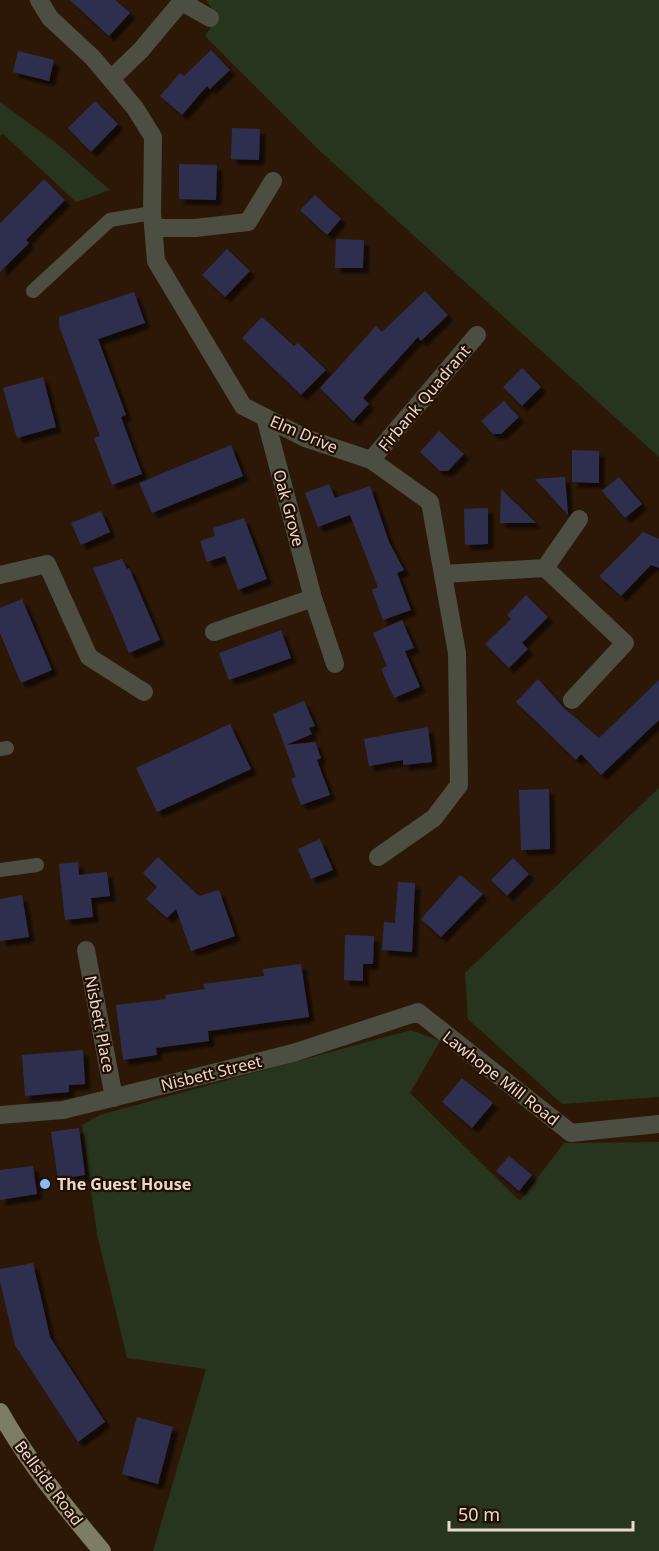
<svg xmlns="http://www.w3.org/2000/svg" width="659" height="1551" font-family="'Noto Sans',sans-serif">
<style>
.green{fill:#27351e}
.building{fill:#2f2f4f;filter:url(#shadow)}
.lines{fill:none;stroke-linecap:round;stroke-linejoin:round}
.service{stroke:#4d4e42;stroke-width:14}
.minor{stroke:#4d4e42;stroke-width:18}
.primary{stroke:#7d7d64;stroke-width:18}
.poi-dot{fill:#87bbfb;stroke:#230f02;stroke-width:2}
.labels{text-anchor:middle;dominant-baseline:central;stroke-width:4.5;stroke-linejoin:round;paint-order:stroke}
.street-label{font-size:16px;fill:#e8d9cf;stroke:#230f02}
.poi-label{font-size:16px;font-weight:bold;fill:#e8d9cf;stroke:#230f02;text-anchor:start}
</style>
<defs>
<filter id="shadow"><feDropShadow dx="5.5" dy="5.5" stdDeviation="1.5" flood-color="#0009"/></filter>
</defs>
<rect width="100%" height="100%" fill="#2d1808"/>
<path class="green" d="M 206,0 L 659,0 L 659,457 L 320,151 L 205,36 L 218,17 Z
M 0,102 L 56,143 L 110,190 L 76,202 L 3,134 L 0,136 Z
M 659,788 L 659,1097 L 562,1104 L 468,1019 L 465,973 Z
M 411,1030 L 440,1041 L 410,1093 L 520,1201 L 564,1143 L 659,1142 L 659,1551 L 153,1551 L 206,1369 L 127,1358 L 97,1234 L 82,1125 L 100,1115 Z"/>
<path class="building" d="M 70,0 L 115,0 L 130,13 L 109,36 Z
M 211,50 L 230,70 L 210,89 L 207,86 L 182,115 L 160,96 L 180,73 L 184,76 Z
M 18,51 L 54,60 L 49,81 L 13,72 Z
M 95,101 L 118,124 L 91,152 L 68,128 Z
M 232,128 L 260,129 L 259,160 L 231,159 Z
M 179,164 L 217,165 L 216,200 L 179,199 Z
M 44,179 L 65,200 L 26,240 L 29,243 L 0,272 L 0,223 Z
M 315,195 L 341,219 L 327,235 L 300,210 Z
M 336,239 L 364,240 L 363,268 L 335,268 Z
M 227,249 L 250,271 L 225,297 L 202,275 Z
M 425,291 L 448,315 L 421,341 L 418,337 L 363,398 L 369,404 L 353,421 L 320,388 L 376,326 L 382,332 Z
M 134,292 L 145,323 L 98,339 L 126,415 L 121,417 L 142,474 L 112,485 L 94,438 L 100,436 L 59,326 L 59,317 Z
M 262,317 L 294,346 L 298,343 L 326,370 L 301,395 L 242,338 Z
M 522,368 L 541,387 L 522,406 L 503,387 Z
M 43,377 L 56,427 L 17,438 L 3,388 Z
M 504,401 L 519,417 L 501,434 L 493,434 L 481,421 Z
M 439,431 L 464,454 L 448,471 L 440,471 L 420,452 Z
M 231,445 L 243,476 L 152,513 L 139,483 Z
M 572,450 L 599,451 L 599,483 L 572,482 Z
M 565,477 L 568,515 L 535,479 Z
M 619,477 L 642,504 L 625,518 L 602,491 Z
M 329,484 L 335,498 L 370,486 L 389,542 L 404,570 L 397,573 L 411,610 L 383,620 L 372,590 L 378,587 L 350,515 L 318,527 L 305,493 Z
M 501,489 L 536,523 L 500,523 Z
M 488,508 L 488,544 L 465,545 L 464,509 Z
M 101,511 L 110,532 L 81,545 L 71,523 Z
M 244,518 L 267,579 L 238,590 L 225,556 L 207,562 L 200,541 L 215,536 L 213,528 Z
M 643,532 L 659,539 L 659,568 L 651,565 L 621,596 L 599,576 Z
M 122,559 L 127,569 L 129,568 L 160,640 L 129,653 L 93,568 Z
M 526,595 L 548,617 L 522,643 L 528,649 L 509,668 L 485,644 L 511,619 L 507,615 Z
M 22,599 L 52,670 L 21,683 L 0,633 L 0,608 Z
M 402,620 L 414,648 L 405,651 L 420,687 L 394,698 L 381,669 L 387,666 L 373,633 Z
M 281,630 L 291,658 L 229,680 L 219,653 Z
M 538,679 L 564,708 L 599,738 L 659,680 L 659,720 L 601,775 L 581,754 L 576,760 L 516,702 Z
M 304,701 L 315,726 L 309,728 L 312,734 L 286,745 L 315,742 L 321,758 L 317,760 L 330,795 L 301,805 L 291,779 L 296,777 L 273,714 Z
M 230,724 L 251,769 L 157,812 L 136,768 Z
M 428,727 L 432,762 L 403,765 L 403,760 L 369,766 L 364,739 Z
M 549,789 L 550,849 L 521,850 L 519,790 Z
M 320,839 L 333,870 L 311,879 L 298,849 Z
M 158,857 L 199,896 L 219,890 L 235,936 L 191,951 L 176,909 L 167,918 L 146,899 L 157,887 L 143,873 Z
M 513,858 L 529,874 L 507,896 L 491,880 Z
M 78,862 L 79,875 L 107,872 L 110,896 L 91,898 L 93,917 L 65,920 L 59,864 Z
M 460,875 L 483,894 L 441,937 L 421,919 Z
M 398,882 L 415,883 L 412,952 L 382,950 L 384,922 L 395,923 Z
M 22,895 L 29,937 L 0,941 L 0,899 Z
M 345,935 L 374,936 L 373,964 L 363,964 L 363,981 L 344,980 Z
M 301,964 L 309,1017 L 208,1031 L 209,1041 L 156,1048 L 157,1055 L 123,1060 L 116,1005 L 166,999 L 165,995 L 205,989 L 203,984 L 264,976 L 263,969 Z
M 83,1050 L 85,1084 L 69,1085 L 69,1092 L 25,1096 L 22,1055 Z
M 462,1078 L 493,1103 L 472,1128 L 442,1102 Z
M 79,1128 L 85,1175 L 58,1179 L 51,1132 Z
M 509,1156 L 532,1175 L 519,1191 L 496,1171 Z
M 33,1166 L 37,1194 L 0,1200 L 0,1170 Z
M 33,1263 L 50,1337 L 105,1422 L 78,1442 L 15,1345 L 0,1281 L 0,1269 Z
M 137,1417 L 173,1427 L 158,1484 L 122,1474 Z"/>
<g class="lines">
<path class="service" d="M 33,291 L 110,220 L 152,213
M 0,749 L 7,748
M 0,870 L 37,865"/>
<path class="minor" d="M 39,0 L 50,18 L 93,58 L 135,108 L 153,137 L 152,213 L 156,261 L 243,406 L 305,438 L 371,460 L 430,502 L 457,653 L 459,785 L 434,818 L 378,857
M 182,2 L 210,18
M 111,79 L 141,50 L 183,0
M 153,228 L 195,228 L 248,222 L 273,181
M 265,417 L 313,598 L 335,664
M 371,460 L 477,335
M 545,568 L 579,519
M 443,574 L 545,568 L 625,643 L 572,700
M 0,575 L 47,564 L 89,657 L 144,692
M 214,632 L 313,598
M 86,950 L 114,1098
M 0,1115 L 63,1110 L 293,1053 L 418,1012 L 571,1133 L 659,1124"/>
<path class="primary" d="M 0,1412 C 28,1462 65,1507 102,1551"/>
</g>
<circle class="poi-dot" cx="45" cy="1184" r="6"/>
<g class="labels">
<g class="street-label">
<text transform="translate(424 398) rotate(-50)">Firbank Quadrant</text>
<text transform="translate(304 434) rotate(23)">Elm Drive</text>
<text transform="translate(289 508) rotate(75)">Oak Grove</text>
<text transform="translate(100 1024) rotate(79)">Nisbett Place</text>
<text transform="translate(211 1073) rotate(-14)">Nisbett Street</text>
<text transform="translate(501 1078) rotate(38)">Lawhope Mill Road</text>
<text transform="translate(49 1483) rotate(53)">Bellside Road</text>
</g>
<g class="poi-label">
<text x="57" y="1184">The Guest House</text>
</g>
</g>
<path d="M449 1521v9h184v-9" fill="none" stroke="#e8d9cf" stroke-width="3"/>
<text x="458" y="1521" font-size="18" fill="#e8d9cf" stroke="#230f02" stroke-width="4.5" paint-order="stroke">50 m</text>
</svg>
